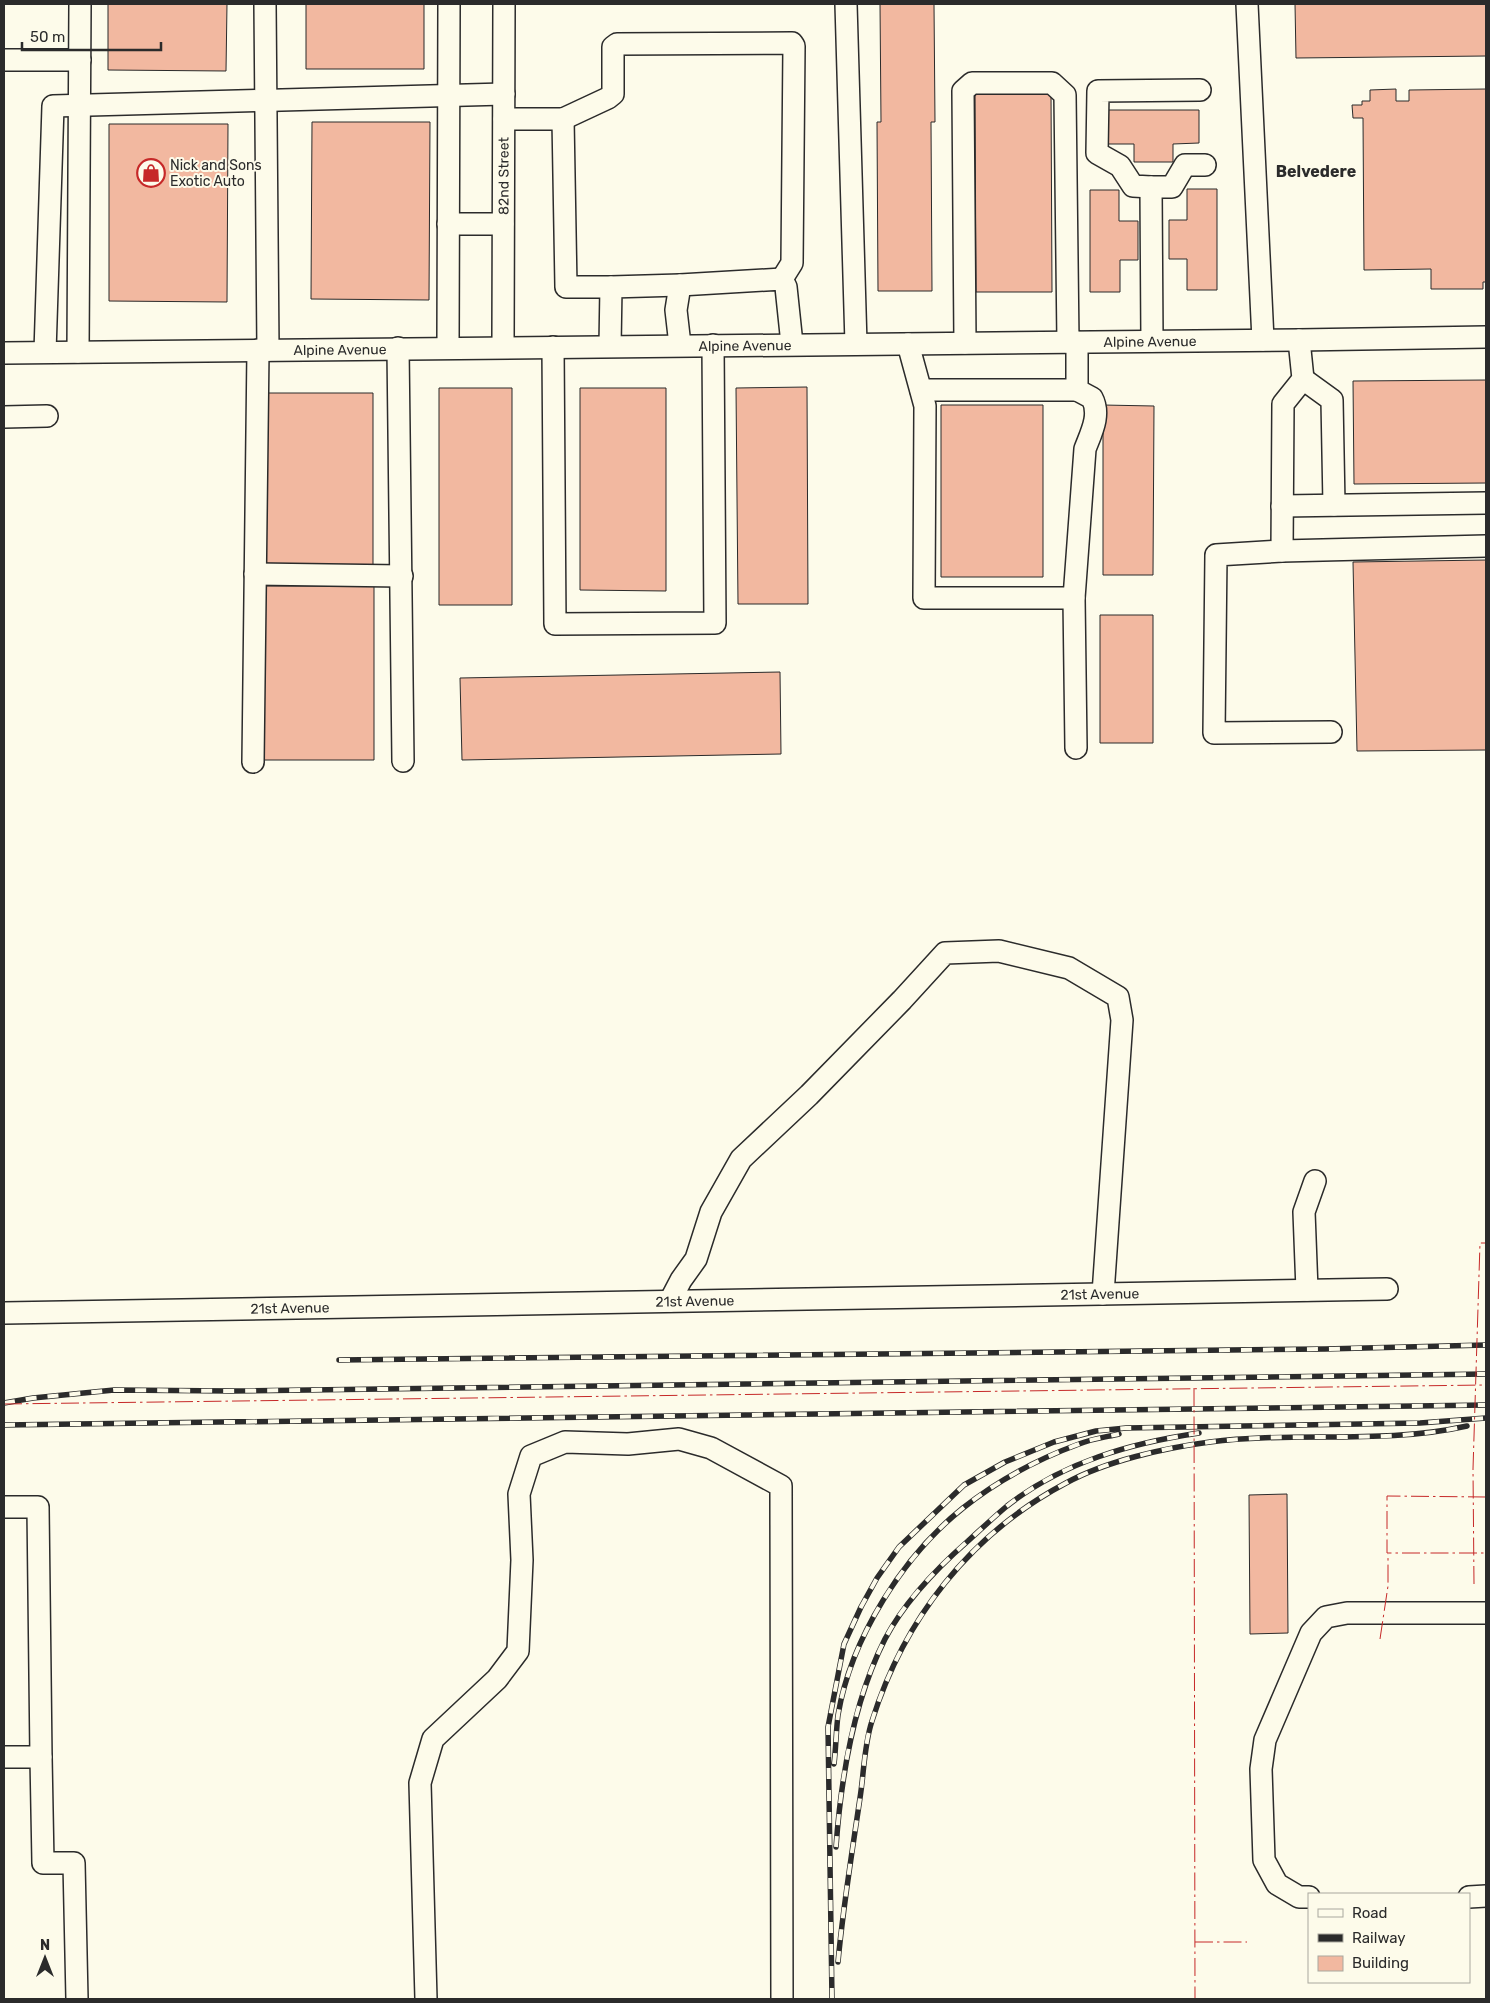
<svg xmlns="http://www.w3.org/2000/svg" width="1490" height="2003" font-family="Rubik,sans-serif">
<style>
.building{fill:#f2b8a0;stroke:#2b2b2b}
.lines{fill:none;stroke-linecap:round;stroke-linejoin:round}
.minor-casing{stroke:#2b2b2b;stroke-width:24}
.minor{stroke:#fdfbea;stroke-width:21}
.rail-casing{stroke:#2b2b2b;stroke-width:5.5}
.rail{stroke:#fdfbea;stroke-width:4;stroke-dasharray:11;stroke-linecap:butt}
.power{stroke:#c62828;stroke-width:1;stroke-dasharray:18 4 2.5 4;stroke-linecap:butt}
.labels{text-anchor:middle;dominant-baseline:central;stroke-width:4;stroke-linejoin:round;paint-order:stroke}
.poi-label{font-size:14px;fill:#2b2b2b;stroke:#fdfbea;text-anchor:start}
.street-label{font-size:14px;fill:#2b2b2b;stroke:#fdfbea}
.quarter-label{font-size:16px;font-weight:bold;fill:#2b2b2b;stroke:#fdfbea}
</style>
<rect width="100%" height="100%" fill="#fdfbea"/>
<path class="building" d="M 108,4 L 227,4 L 226,71 L 108,70 Z
M 306,4 L 424,4 L 424,69 L 306,69 Z
M 880,4 L 934,4 L 935,122 L 931,122 L 932,291 L 878,291 L 877,122 L 881,122 Z
M 1295,4 L 1486,4 L 1486,56 L 1296,58 Z
M 1396,89 L 1396,101 L 1409,101 L 1409,90 L 1486,89 L 1486,282 L 1483,282 L 1483,289 L 1431,289 L 1431,269 L 1364,270 L 1363,118 L 1353,118 L 1352,105 L 1362,105 L 1362,101 L 1370,101 L 1370,90 Z
M 975,90 L 1051,90 L 1052,292 L 976,292 Z
M 1107,110 L 1199,110 L 1199,143 L 1173,144 L 1173,162 L 1134,162 L 1134,144 L 1107,144 Z
M 312,122 L 430,122 L 429,300 L 311,299 Z
M 109,124 L 228,124 L 227,302 L 109,301 Z
M 1187,189 L 1217,189 L 1217,290 L 1187,290 L 1187,259 L 1169,259 L 1169,220 L 1187,220 Z
M 1090,190 L 1119,190 L 1119,221 L 1138,221 L 1138,260 L 1120,260 L 1120,292 L 1090,292 Z
M 1486,380 L 1486,483 L 1354,484 L 1353,381 Z
M 807,387 L 808,604 L 738,604 L 736,388 Z
M 439,388 L 512,388 L 512,605 L 439,605 Z
M 580,388 L 666,388 L 666,591 L 580,590 Z
M 264,393 L 373,393 L 373,568 L 264,567 Z
M 941,405 L 1043,405 L 1043,577 L 941,577 Z
M 1103,405 L 1154,406 L 1153,575 L 1103,575 Z
M 1486,560 L 1486,750 L 1357,751 L 1353,562 Z
M 262,586 L 374,586 L 374,760 L 262,760 Z
M 1100,615 L 1153,615 L 1153,743 L 1100,743 Z
M 780,672 L 781,754 L 462,760 L 460,678 Z
M 1287,1494 L 1288,1633 L 1250,1634 L 1249,1495 Z"/>
<g class="lines">
<defs>
<g id="minor">
<path d="M 265,4 L 268,350"/>
<path d="M 846,4 L 856,344"/>
<path d="M 1247,4 L 1263,340"/>
<path d="M 4,60 L 80,60"/>
<path d="M 504,119 L 563,119 L 566,287 L 611,287"/>
<path d="M 563,119 L 608,98 L 613,94 L 613,47 L 617,44 L 792,43 L 794,46 L 792,263 L 782,279"/>
<path d="M 1151,187 L 1133,186 L 1120,166 L 1097,153 L 1098,91 L 1200,90"/>
<path d="M 448,224 L 503,224"/>
<path d="M 1152,341 L 1151,187 L 1172,187 L 1185,165 L 1205,165"/>
<path d="M 965,343 L 963,91 L 972,83 L 1052,83 L 1065,95 L 1068,342"/>
<path d="M 908,344 L 925,406 L 924,598 L 1074,598"/>
<path d="M 680,345 L 676,310 L 680,285 L 782,279 L 786,287 L 792,344"/>
<path d="M 610,346 L 611,287 L 680,285"/>
<path id="s1" d="M 503,347 L 504,4"/>
<path d="M 553,347 L 555,624 L 715,623 L 713,345"/>
<path d="M 398,348 L 403,761"/>
<path d="M 448,348 L 449,4"/>
<path d="M 45,352 L 53,106 L 504,94"/>
<path d="M 78,352 L 80,4"/>
<path id="s2" d="M 4,353 L 1299,340 L 1486,337"/>
<path d="M 1303,379 L 1332,400 L 1334,505"/>
<path d="M 921,390 L 1077,390"/>
<path d="M 4,417 L 47,416"/>
<path d="M 1282,506 L 1486,503"/>
<path d="M 1282,551 L 1283,404 L 1303,379 L 1299,340"/>
<path d="M 255,574 L 402,576"/>
<path d="M 1331,732 L 1214,733 L 1216,555 L 1282,551 L 1486,546"/>
<path d="M 1076,748 L 1074,598 L 1085,449 C 1091,433 1101,415 1092,398 L 1077,390 L 1077,342"/>
<path d="M 253,762 L 258,350"/>
<path d="M 1307,1290 L 1304,1212 L 1315,1181"/>
<path d="M 670,1301 L 681,1280 L 696,1259 L 711,1212 L 741,1159 L 809,1095 L 902,1000 L 945,953 L 999,951 L 1069,968 L 1118,997 L 1122,1020 L 1103,1294"/>
<path id="s3" d="M 4,1313 L 1387,1289"/>
<path d="M 4,1507 L 38,1507 L 41,1757"/>
<path d="M 4,1757 L 41,1757 L 43,1863 L 74,1863 L 77,1999"/>
<path d="M 1309,1897 L 1299,1897 L 1277,1884 L 1264,1860 L 1261,1769 L 1265,1740 L 1311,1633 L 1326,1617 L 1347,1613 L 1486,1613"/>
<path d="M 1469,1897 L 1486,1896"/>
<path d="M 426,1999 L 420,1783 L 433,1739 L 497,1679 L 518,1651 L 522,1560 L 519,1494 L 531,1456 L 565,1442 L 628,1444 L 679,1439 L 711,1448 L 781,1486 L 782,1999"/>
</g>
</defs>
<use href="#minor" class="minor-casing"/>
<use href="#minor" class="minor"/>
<defs>
<path id="rail" d="M 339,1360 L 1325,1349 L 1486,1345
M 4,1403 L 33,1398 L 114,1390 L 232,1391 L 1486,1374
M 4,1425 L 1486,1405
M 834,1764 C 836,1748 836,1731 838,1715 C 851,1638 903,1556 963,1508 C 997,1481 1038,1459 1079,1444 C 1091,1439 1106,1437 1119,1434
M 836,1847 C 841,1777 853,1702 885,1639 C 905,1601 936,1569 968,1541 C 981,1529 994,1517 1007,1506 C 1063,1462 1131,1443 1199,1433
M 838,1962 C 843,1907 852,1853 860,1798 C 864,1773 864,1745 872,1721 C 904,1619 970,1534 1066,1483 C 1106,1461 1164,1448 1210,1442 C 1295,1431 1382,1445 1467,1426
M 832,1999 L 828,1727 L 844,1644 L 861,1607 L 877,1578 L 899,1547 L 964,1485 L 1005,1462 L 1054,1442 L 1096,1431 L 1126,1428 L 1420,1423 L 1486,1418"/>
</defs>
<use href="#rail" class="rail-casing"/>
<use href="#rail" class="rail"/>
<path class="power" d="M 1194,1388 L 1195,1999
M 4,1404 L 1486,1385
M 1486,1497 L 1387,1496 L 1387,1553 L 1486,1553
M 1474,1584 L 1473,1469 L 1480,1243 L 1486,1243
M 1380,1639 L 1388,1586 L 1388,1554
M 1195,1942 L 1247,1942"/>
</g>
<defs>
<symbol id="shop-ring" viewBox="-11 -11 22 22"><circle r="9.5" fill="#fdfbea" stroke="#c62828" stroke-width="1.5"/><path d="M-5-2.5h2.3a2.7 3.5 0 0 1 5.4 0H5L5.5 6h-11ZM-1.5-2.5h3a1.5 2.3 0 0 0-3 0Z" fill="#c62828"/></symbol>
</defs>
<g fill-rule="evenodd">
<use href="#shop-ring" x="135" y="157" width="32" height="32"/>
</g>
<g class="labels">
<g class="poi-label">
<text x="170" y="165">Nick and Sons<tspan x="170" dy="16">Exotic Auto</tspan></text>
</g>
<g class="street-label">
<text stroke="none"><textPath href="#s1" startOffset="171">82nd Street</textPath></text>
<text stroke="none"><textPath href="#s2" startOffset="1146">Alpine Avenue</textPath></text>
<text stroke="none"><textPath href="#s2" startOffset="741">Alpine Avenue</textPath></text>
<text stroke="none"><textPath href="#s2" startOffset="336">Alpine Avenue</textPath></text>
<text stroke="none"><textPath href="#s3" startOffset="1096">21st Avenue</textPath></text>
<text stroke="none"><textPath href="#s3" startOffset="691">21st Avenue</textPath></text>
<text stroke="none"><textPath href="#s3" startOffset="286">21st Avenue</textPath></text>
</g>
<g class="quarter-label">
<text x="1316" y="171">Belvedere</text>
</g>
</g>
<rect width="1490" height="2003" fill="none" stroke="#2b2b2b" stroke-width="10"/>
<rect x="1308" y="1893" width="162" height="90" fill="#fdfbea" stroke="#a9a89e"/>
<rect x="1318" y="1909" width="25" height="8" fill="#fdfbea" stroke="#a9a89e"/>
<text x="1352" y="1918" font-size="15" fill="#2b2b2b">Road</text>
<rect x="1318" y="1934" width="25" height="8" fill="#2b2b2b" stroke="#a9a89e"/>
<text x="1352" y="1943" font-size="15" fill="#2b2b2b">Railway</text>
<rect x="1318" y="1956" width="25" height="15" fill="#f2b8a0" stroke="#a9a89e"/>
<text x="1352" y="1968" font-size="15" fill="#2b2b2b">Building</text>
<g transform="translate(45 1958)" stroke="#fdfbea" stroke-width="4" paint-order="stroke">
<path d="M0-4L9 19L0 12L-9 19Z" fill="#2b2b2b"/>
<text y="-8" font-size="14" font-weight="bold" text-anchor="middle" fill="#2b2b2b">N</text>
</g>
<path d="M22 42v8h139v-8" fill="none" stroke="#2b2b2b" stroke-width="2.5"/>
<text x="30" y="42" font-size="15" fill="#2b2b2b" stroke="#fdfbea" stroke-width="4" paint-order="stroke">50 m</text>
</svg>
